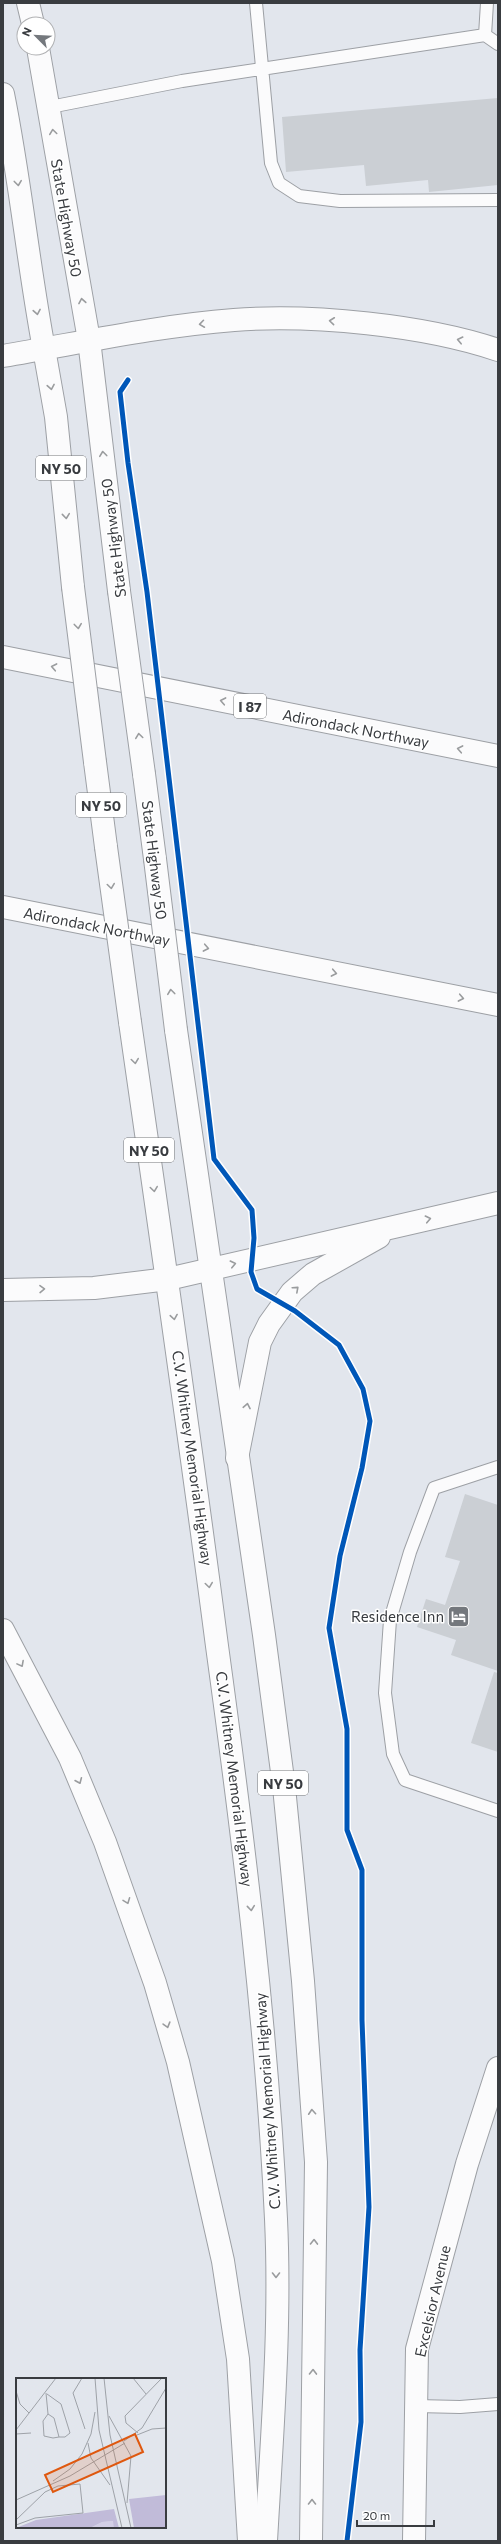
<svg xmlns="http://www.w3.org/2000/svg" width="501" height="2544" font-family="Commissioner,sans-serif">
<style>
.building{fill:#cbcfd4}
.lines{fill:none;stroke-linecap:round;stroke-linejoin:round}
.service-casing{stroke:#9da0a5;stroke-width:14}
.minor-casing{stroke:#9da0a5;stroke-width:24}
.secondary-casing{stroke:#9da0a5;stroke-width:24}
.trunk-casing{stroke:#9da0a5;stroke-width:24}
.motorway-casing{stroke:#9da0a5;stroke-width:24}
.service{stroke:#fbfbfc;stroke-width:12}
.minor{stroke:#fbfbfc;stroke-width:22}
.secondary{stroke:#fbfbfc;stroke-width:22}
.trunk{stroke:#fbfbfc;stroke-width:22}
.motorway{stroke:#fbfbfc;stroke-width:22}
.trunk-bridge-casing{stroke:#9da0a5;stroke-width:24;stroke-linecap:butt}
.trunk-bridge{stroke:#fbfbfc;stroke-width:22}
.cycleway-casing{stroke:#fff;stroke-width:8}
.cycleway{stroke:#0057b8;stroke-width:5}
.oneway{stroke:#9a9c9e}
.labels{text-anchor:middle;dominant-baseline:central;stroke-width:3;stroke-linejoin:round;paint-order:stroke}
.shield{fill:#fff;stroke:#747679;stroke-width:1}
.shield-label{font-size:14px;font-weight:bold;fill:#393c40}
.street-label{font-size:15px;fill:#393c40;stroke:#fff}
.poi-label{font-size:15px;fill:#393c40;stroke:#fff;text-anchor:end}
.inset-road{fill:none;stroke:#9ea2a8;stroke-width:1}
.view{fill:#df580f;fill-opacity:0.15;stroke:#df580f;stroke-width:2}
.inset-edge{fill:none;stroke:#393c40;stroke-width:2}
</style>
<rect width="100%" height="100%" fill="#e2e6ed"/>
<path class="building" d="M 498,98 L 498,185 L 429,192 L 428,180 L 366,186 L 364,165 L 286,172 L 282,117 Z
M 465,1494 L 498,1505 L 498,1671 L 451,1655 L 456,1640 L 417,1627 L 426,1599 L 445,1605 L 460,1561 L 445,1557 Z
M 494,1672 L 498,1673 L 498,1752 L 471,1743 Z"/>
<g class="lines">
<defs>
<path id="service" d="M 256,3 L 271,163 L 279,183 L 299,196 L 340,201 L 498,200
M 485,35 L 487,3
M 50,107 L 182,81 L 485,35 L 498,44
M 498,1467 L 434,1488 L 410,1552 L 390,1620 L 385,1693 L 393,1754 L 405,1780 L 498,1811
M 416,2406 L 460,2407 L 498,2404"/>
<path id="minor" d="M 414,2541 L 417,2349 L 467,2164 L 498,2068"/>
<path id="secondary" d="M 28,3 L 33,24
M 38,48 L 89,340
M 3,94 C 20,178 28,264 44,349"/>
<path id="trunk" d="M 89,340 L 119,591
M 44,349 L 56,417 L 73,587
M 95,762 L 106,847
M 144,774 L 155,859
M 130,1022 C 160,1230 190,1438 217,1646 C 243,1836 267,2027 276,2219 C 281,2326 272,2434 266,2541
M 176,1030 L 264,1635 L 284,1787 L 303,1981 L 316,2162 L 311,2541"/>
<path id="motorway" d="M 3,356 C 80,343 156,326 234,320 C 312,314 424,325 498,350
M 3,657 L 498,756
M 3,907 L 498,1005
M 3,1290 L 94,1288 L 168,1279 L 498,1203
M 237,1458 L 260,1342 L 269,1324 L 292,1292 L 313,1274 L 379,1237
M 3,1630 L 70,1758 L 105,1842 L 155,1983 L 178,2062 L 223,2261 L 238,2359 L 249,2541"/>
</defs>
<use href="#service" class="service-casing"/>
<use href="#minor" class="minor-casing"/>
<use href="#secondary" class="secondary-casing"/>
<use href="#trunk" class="trunk-casing"/>
<use href="#motorway" class="motorway-casing"/>
<use href="#service" class="service"/>
<use href="#minor" class="minor"/>
<use href="#secondary" class="secondary"/>
<use href="#trunk" class="trunk"/>
<use href="#motorway" class="motorway"/>
<defs>
<path id="trunk-bridge" d="M 73,587 L 95,762
M 119,591 L 144,774
M 106,847 L 130,1022
M 155,859 L 176,1030"/>
</defs>
<use href="#trunk-bridge" class="trunk-bridge-casing"/>
<use href="#trunk-bridge" class="trunk-bridge"/>
<defs>
<path id="cycleway" d="M 128,380 L 120,392 L 128,463 L 147,592 L 214,1159 L 252,1210 L 254,1238 L 251,1272 L 257,1289 L 295,1311 L 339,1345 L 363,1389 L 370,1421 L 362,1468 L 340,1556 L 329,1628 L 347,1729 L 347,1830 L 362,1870 L 362,2020 L 369,2207 L 360,2350 L 361,2422 L 347,2541"/>
</defs>
<use href="#cycleway" class="cycleway-casing"/>
<use href="#cycleway" class="cycleway"/>
</g>
<defs><path id="oneway-chevron" d="M-2-3.5L2.5 0L-2 3.5" fill="none" stroke-width="1.6" stroke-linecap="round" stroke-linejoin="round"/></defs>
<g class="oneway">
<use href="#oneway-chevron" transform="translate(53 132) rotate(-98)"/>
<use href="#oneway-chevron" transform="translate(18 183) rotate(83)"/>
<use href="#oneway-chevron" transform="translate(82 301) rotate(-100)"/>
<use href="#oneway-chevron" transform="translate(37 312) rotate(80)"/>
<use href="#oneway-chevron" transform="translate(332 321) rotate(-174)"/>
<use href="#oneway-chevron" transform="translate(202 324) rotate(172)"/>
<use href="#oneway-chevron" transform="translate(460 340) rotate(-167)"/>
<use href="#oneway-chevron" transform="translate(51 387) rotate(80)"/>
<use href="#oneway-chevron" transform="translate(103 454) rotate(-97)"/>
<use href="#oneway-chevron" transform="translate(66 516) rotate(84)"/>
<use href="#oneway-chevron" transform="translate(78 626) rotate(83)"/>
<use href="#oneway-chevron" transform="translate(54 667) rotate(-169)"/>
<use href="#oneway-chevron" transform="translate(223 701) rotate(-169)"/>
<use href="#oneway-chevron" transform="translate(139 736) rotate(-98)"/>
<use href="#oneway-chevron" transform="translate(460 749) rotate(-169)"/>
<use href="#oneway-chevron" transform="translate(111 886) rotate(82)"/>
<use href="#oneway-chevron" transform="translate(206 948) rotate(11)"/>
<use href="#oneway-chevron" transform="translate(334 973) rotate(11)"/>
<use href="#oneway-chevron" transform="translate(171 992) rotate(-97)"/>
<use href="#oneway-chevron" transform="translate(461 998) rotate(11)"/>
<use href="#oneway-chevron" transform="translate(135 1061) rotate(82)"/>
<use href="#oneway-chevron" transform="translate(154 1189) rotate(82)"/>
<use href="#oneway-chevron" transform="translate(428 1219) rotate(-12)"/>
<use href="#oneway-chevron" transform="translate(233 1264) rotate(-13)"/>
<use href="#oneway-chevron" transform="translate(42 1289) rotate(-1)"/>
<use href="#oneway-chevron" transform="translate(296 1289) rotate(-42)"/>
<use href="#oneway-chevron" transform="translate(174 1317) rotate(81)"/>
<use href="#oneway-chevron" transform="translate(247 1406) rotate(-79)"/>
<use href="#oneway-chevron" transform="translate(209 1585) rotate(82)"/>
<use href="#oneway-chevron" transform="translate(21 1664) rotate(62)"/>
<use href="#oneway-chevron" transform="translate(79 1781) rotate(67)"/>
<use href="#oneway-chevron" transform="translate(127 1901) rotate(69)"/>
<use href="#oneway-chevron" transform="translate(251 1908) rotate(84)"/>
<use href="#oneway-chevron" transform="translate(167 2025) rotate(74)"/>
<use href="#oneway-chevron" transform="translate(312 2112) rotate(-94)"/>
<use href="#oneway-chevron" transform="translate(314 2242) rotate(-89)"/>
<use href="#oneway-chevron" transform="translate(276 2275) rotate(90)"/>
<use href="#oneway-chevron" transform="translate(313 2372) rotate(-89)"/>
<use href="#oneway-chevron" transform="translate(312 2502) rotate(-90)"/>
</g>
<defs>
<symbol id="hotel-square" viewBox="-11 -11 22 22"><rect x="-9" y="-9" width="18" height="18" rx="4" fill="#74787d" stroke="#fff"/><path d="M-6-4.5h1.5V1H6V5H4.5V3h-9V5H-6ZM-4 0a1.8 1.8 0 1 1 3.6 0ZM.5 0V-2.5h3Q6-2.5 6 0Z" fill="#fff"/></symbol>
</defs>
<g fill-rule="evenodd">
<use href="#hotel-square" x="446" y="1604" width="25" height="25"/>
</g>
<g class="labels">
<g class="shield">
<rect x="36" y="456" width="50" height="24" rx="3"/>
<rect x="234" y="694" width="32" height="24" rx="3"/>
<rect x="76" y="793" width="50" height="24" rx="3"/>
<rect x="124" y="1138" width="50" height="24" rx="3"/>
<rect x="258" y="1771" width="50" height="24" rx="3"/>
</g>
<g class="shield-label">
<text x="61" y="468">NY 50</text>
<text x="250" y="706">I 87</text>
<text x="101" y="805">NY 50</text>
<text x="149" y="1150">NY 50</text>
<text x="283" y="1783">NY 50</text>
</g>
<g class="street-label">
<text transform="translate(67 218) rotate(80)">State Highway 50</text>
<text transform="translate(113 538) rotate(-97)">State Highway 50</text>
<text transform="translate(356 728) rotate(11)">Adirondack Northway</text>
<text transform="translate(155 860) rotate(83)">State Highway 50</text>
<text transform="translate(97 926) rotate(11)">Adirondack Northway</text>
<text transform="translate(193 1458) rotate(82)">C.V. Whitney Memorial Highway</text>
<text transform="translate(235 1779) rotate(83)">C.V. Whitney Memorial Highway</text>
<text transform="translate(267 2101) rotate(-94)">C.V. Whitney Memorial Highway</text>
<text transform="translate(432 2301) rotate(-77)">Excelsior Avenue</text>
</g>
<g class="poi-label">
<text x="444" y="1616">Residence Inn</text>
</g>
</g>
<g transform="translate(16 2378)">
<rect width="150" height="150" fill="#e2e6ed"/>
<path d="M 98,143 L 98,150 L 74,150 L 86,144 Z" fill="#d3cfe6"/>
<path d="M 150,117 L 150,150 L 118,150 L 113,121 ZM 98,131 L 103,150 L 98,150 L 97,143 L 86,144 L 74,150 L 0,150 L 20,142 Z" fill="#c1bbd9"/>
<path class="inset-road" d="M 66,0 L 57,15 L 69,51M 79,0 L 83,52 L 106,150M 88,0 L 94,57 L 115,150M 117,0 L 130,16M 0,13 L 4,26 L 13,35M 30,15 L 32,36M 31,16 L 45,26 L 54,55 L 49,59 L 43,59 L 37,60 L 28,58 L 27,43 L 32,36 L 38,40 L 43,59M 93,38 L 115,78 L 111,125M 0,52 L 40,0M 122,55 L 110,45 L 109,38 L 146,0M 0,56 L 15,55M 121,57 L 136,51 L 150,50M 108,63 L 126,50 L 150,10M 72,65 L 75,80 L 94,107M 37,103 L 54,91 L 66,76 L 75,56 L 79,34M 0,122 L 54,98 L 109,65M 0,142 L 29,114 L 42,108 L 64,106 L 67,135 L 19,140 L 0,147"/>
<path class="view" d="M 119,56 L 127,74 L 37,114 L 29,97 Z"/>
<rect width="150" height="150" class="inset-edge"/>
</g>
<rect width="501" height="2544" fill="none" stroke="#393c40" stroke-width="8"/>
<g transform="translate(36 36) rotate(294)"><circle r="19" fill="#ffffff" stroke="#b0b1b3"/>
<path d="M0-3L7 15L0 10L-7 15Z" fill="#74787d"/>
<text y="-6" font-size="11" font-weight="bold" text-anchor="middle" fill="#393c40">N</text>
</g>
<path d="M357 2520v6h77v-6" fill="none" stroke="#393c40" stroke-width="2"/>
<text x="363" y="2520" font-size="12" fill="#393c40" stroke="#ffffff" stroke-width="3" paint-order="stroke">20 m</text>
</svg>
